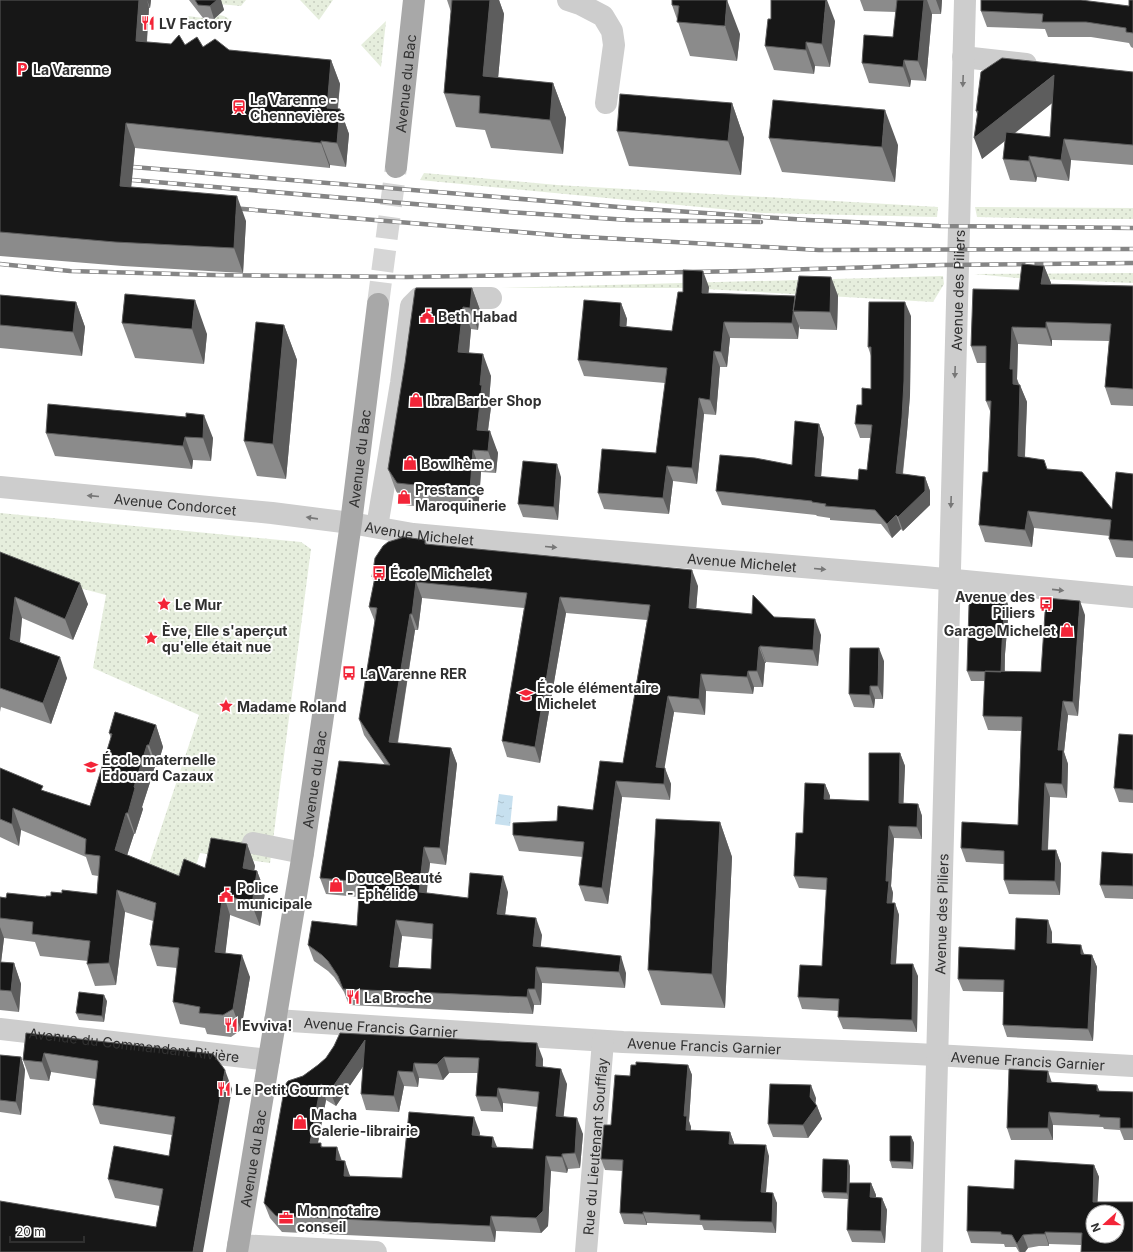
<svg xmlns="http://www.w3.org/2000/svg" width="1133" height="1252" font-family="Inter,sans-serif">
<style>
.green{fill:url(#green-dots)}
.water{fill:url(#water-ripples)}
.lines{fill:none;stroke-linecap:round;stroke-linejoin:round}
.major-tunnel{stroke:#d6d6d6;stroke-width:22;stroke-dasharray:22 11;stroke-linecap:butt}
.minor{stroke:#cdcdcd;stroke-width:22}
.major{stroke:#a8a8a8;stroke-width:22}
.rail-casing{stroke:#858585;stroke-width:4.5}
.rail{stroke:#fff;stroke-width:3;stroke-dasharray:9;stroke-linecap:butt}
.wall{fill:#8b8b8b;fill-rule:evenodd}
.shaded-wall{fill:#5d5d5d}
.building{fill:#171717;stroke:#5d5d5d;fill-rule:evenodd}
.oneway{fill:#777}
.labels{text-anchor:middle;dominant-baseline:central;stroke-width:4;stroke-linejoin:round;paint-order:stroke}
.poi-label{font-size:14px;font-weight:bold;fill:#303030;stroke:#fff;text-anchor:start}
.street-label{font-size:14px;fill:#303030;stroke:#fff}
</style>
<defs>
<pattern id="green-dots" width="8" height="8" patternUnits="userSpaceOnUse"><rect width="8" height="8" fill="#e6eedd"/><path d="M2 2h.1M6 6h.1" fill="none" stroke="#c6ccbe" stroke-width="1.8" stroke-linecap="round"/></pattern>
<pattern id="water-ripples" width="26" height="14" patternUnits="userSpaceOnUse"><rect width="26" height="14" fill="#c7e0ef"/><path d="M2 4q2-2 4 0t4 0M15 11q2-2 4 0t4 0" fill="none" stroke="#abc0cd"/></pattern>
</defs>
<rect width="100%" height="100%" fill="#fff"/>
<path class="green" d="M 217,0 L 246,0 L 241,6 L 219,4 Z
M 300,0 L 333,0 L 319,20 Z
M 219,15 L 224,16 L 229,19 L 217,29 L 187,28 L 188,16 L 203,18 L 208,24 Z
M 386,21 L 381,67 L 361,45 Z
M 424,173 L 557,185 L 938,207 L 937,217 L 762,213 L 420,180 Z
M 975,207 L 1133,208 L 1133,219 L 1053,219 L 977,217 Z
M 1133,273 L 1133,283 L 1017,278 L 974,274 Z
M 943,276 L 944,284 L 933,302 L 688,288 L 501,288 Z
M 0,513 L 301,542 L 311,549 L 270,863 L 200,853 L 186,897 L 144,879 L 199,715 L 93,668 L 106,595 L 0,567 Z"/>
<path class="water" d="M 499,794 L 513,796 L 510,826 L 495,824 Z"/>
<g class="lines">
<path class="major-tunnel" d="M 378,304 L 396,167"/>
<g class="minor">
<path d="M 568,0 L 580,4 L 603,16 L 612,31 L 614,45 L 606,103"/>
<path d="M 963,57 L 1026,64"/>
<path id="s1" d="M 0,487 L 272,513 L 351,523 L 413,534 L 512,543 L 924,577 L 1133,597"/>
<path d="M 377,527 L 401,383 L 411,306 L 419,298 L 491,298"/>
<path d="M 253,843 L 303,853"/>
<path id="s2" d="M 275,1020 L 623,1042 L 916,1054 L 1133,1066"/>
<path id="s3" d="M 0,1029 L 269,1060"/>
<path d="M 238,1245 L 376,1252"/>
<path id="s4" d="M 586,1252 L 603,1041"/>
<path id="s5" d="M 932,1252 L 965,0"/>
</g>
<g class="major">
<path id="s6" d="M 396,167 L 414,0"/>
<path id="s7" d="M 237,1252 L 303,853 L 351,523 L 378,304"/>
</g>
<defs>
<path id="rail" d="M 133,167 L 631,208 L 808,220 L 939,226 L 1133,228
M 132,180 L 508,212 L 629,220 L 761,222
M 231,208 L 567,236 L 819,250 L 1133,249
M 0,264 L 70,271 L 212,275 L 406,277 L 745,271 L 942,265 L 1133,263"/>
</defs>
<use href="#rail" class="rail-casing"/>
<use href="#rail" class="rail"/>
</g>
<path class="wall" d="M 0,0 L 151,0 L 150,8 L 149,8 L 147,42 L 331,60 L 340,84 L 338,109 L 340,109 L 349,134 L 346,167 L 330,165 L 330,168 L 135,148 L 131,187 L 246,221 L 243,273 L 123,266 L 0,256 Z
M 189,0 L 221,0 L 224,10 L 214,19 L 203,18 Z
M 447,0 L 499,0 L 504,14 L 498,78 L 553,83 L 566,118 L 563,154 L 491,148 L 485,130 L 456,127 L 444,93 L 451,12 Z
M 672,0 L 740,34 L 737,61 L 690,56 L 672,5 Z
M 860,0 L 942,0 L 941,14 L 932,14 L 926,81 L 911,80 L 910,87 L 869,83 L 862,63 L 893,37 L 896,12 L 864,11 Z
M 1085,0 L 1086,1 L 1129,6 L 1133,0 L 1133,48 L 1131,47 L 1129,43 L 1091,37 L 1048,37 L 1045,29 L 987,27 L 981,11 Z
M 835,21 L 830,67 L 815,66 L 814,74 L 774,70 L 765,46 Z
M 1133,72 L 1133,165 L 1071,160 L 1069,181 L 1037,177 L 1036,182 L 1010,180 L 1003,159 L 1005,141 L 982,159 L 977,114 L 976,111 ZM 1052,103 L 1050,137 L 1015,133 Z
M 732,103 L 744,138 L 741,175 L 629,166 L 617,131 Z
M 769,138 L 898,145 L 895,182 L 782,172 Z
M 1044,266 L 1051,283 L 1050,285 L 1133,286 L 1133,406 L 1111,405 L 1105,387 L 1109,341 L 1052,340 L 1052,346 L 1018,344 L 1017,379 L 1027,402 L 1025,457 L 1047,469 L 1112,509 L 1133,474 L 1133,558 L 1116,557 L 1109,539 L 1110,536 L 1034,528 L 1032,547 L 985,542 L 979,525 L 988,472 L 990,411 L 986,401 L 986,363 L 977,363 L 971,346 L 1019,290 Z
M 831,277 L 838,296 L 837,330 L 800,329 L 799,326 L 798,339 L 730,338 L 727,367 L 720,367 L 716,415 L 704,414 L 697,484 L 673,481 L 669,514 L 604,509 L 598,493 L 656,453 L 665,383 L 584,376 L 578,360 L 621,303 L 627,319 L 626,327 L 672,331 L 683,292 L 709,287 L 708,293 L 795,296 L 795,298 Z
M 472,288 L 480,310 L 478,330 L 471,329 L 469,353 L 491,376 L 489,401 L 491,407 L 488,431 L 498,453 L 496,473 L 481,472 L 478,513 L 405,505 L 396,491 L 388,469 Z
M 125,294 L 207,334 L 204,364 L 135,358 L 122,323 Z
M 0,295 L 76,302 L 85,327 L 82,356 L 0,348 Z
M 911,316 L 910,395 L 907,432 L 903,474 L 925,477 L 930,491 L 930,505 L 903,531 L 901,529 L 892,538 L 881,524 L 830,520 L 830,518 L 817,516 L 816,515 L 722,505 L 716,491 L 792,465 L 819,424 L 824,438 L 821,477 L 858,480 L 867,470 L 871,438 L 860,438 L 855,424 L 862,405 L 871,389 L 871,356 L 868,347 Z
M 284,325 L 297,360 L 286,479 L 257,476 L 244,441 Z
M 186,417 L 213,438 L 211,461 L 193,460 L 192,469 L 55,456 L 46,433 Z
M 561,477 L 558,520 L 523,517 L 518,504 Z
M 425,540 L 427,544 L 698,586 L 696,608 L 774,617 L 821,635 L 818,666 L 766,662 L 766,663 L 765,663 L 763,687 L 754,687 L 753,694 L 706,691 L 705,715 L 674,712 L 664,767 L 671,784 L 670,800 L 622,797 L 608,904 L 585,901 L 579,885 L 583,857 L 519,851 L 513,835 L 593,810 L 623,763 L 647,620 L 566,613 L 540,763 L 507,757 L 502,741 L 524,608 L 422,598 L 418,630 L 415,630 L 398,743 L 451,748 L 457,764 L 446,865 L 430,863 L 426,893 L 468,898 L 508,892 L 505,915 L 542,935 L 540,947 L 626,973 L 625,988 L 542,983 L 541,1005 L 534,1005 L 533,1014 L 349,1005 L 344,992 L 334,977 L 328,971 L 314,961 L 308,945 L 357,926 L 359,897 L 326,894 L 320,878 L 385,765 L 364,735 L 359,719 L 375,622 L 369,607 L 374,582 L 372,577 ZM 402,936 L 433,939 L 431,969 L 398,967 Z
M 0,552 L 88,604 L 73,640 L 22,618 L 20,642 L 67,678 L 51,724 L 1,707 L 0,712 Z
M 1005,597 L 1009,607 L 1005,654 L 1005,672 L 1041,672 L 1085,615 L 1078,716 L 1068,715 L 1064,752 L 1068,764 L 1067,798 L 1050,797 L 1048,850 L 1056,850 L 1061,864 L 1060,895 L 1009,894 L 1004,880 L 1004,864 L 966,862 L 961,848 L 1018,825 L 1021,731 L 988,730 L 983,716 L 985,681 L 971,681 L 967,671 Z
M 884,661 L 883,699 L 875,699 L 874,708 L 854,707 L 849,694 Z
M 156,725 L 163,747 L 157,767 L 155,767 L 142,807 L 143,809 L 135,834 L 134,834 L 127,855 L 179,876 L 205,868 L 247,844 L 255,866 L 254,870 L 257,871 L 265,892 L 260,926 L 230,915 L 225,953 L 250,977 L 241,1030 L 231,1037 L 207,1034 L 205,1028 L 180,1024 L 173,1002 L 177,968 L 157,966 L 150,945 L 153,921 L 125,912 L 116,985 L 95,986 L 87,964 L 88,961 L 40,956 L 35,942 L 4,938 L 1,962 L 14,963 L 21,984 L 19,1012 L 0,1010 L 0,897 L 6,898 L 46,897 L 62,893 L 97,894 L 98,876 L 92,875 L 86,857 L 21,830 L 19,846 L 0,837 L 0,768 L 44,791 L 90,806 L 111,738 L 109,733 Z
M 1133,735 L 1133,803 L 1119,802 L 1114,788 Z
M 900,753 L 905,766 L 903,804 L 918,804 L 922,816 L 922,839 L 894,838 L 891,886 L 893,893 L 892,903 L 895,903 L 899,915 L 896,964 L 918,976 L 917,1032 L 843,1029 L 838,1017 L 839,1011 L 802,1009 L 798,997 L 822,966 L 827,890 L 799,888 L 794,876 L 803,833 L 825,784 L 830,796 L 829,799 L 869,801 Z
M 720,822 L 732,857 L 725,1008 L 661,1005 L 648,970 Z
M 1133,854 L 1133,899 L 1105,898 L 1100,885 Z
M 1052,932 L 1052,943 L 1084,954 L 1092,955 L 1097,967 L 1093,1041 L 1007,1037 L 1003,1025 L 1004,992 L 963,991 L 958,979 Z
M 107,1001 L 104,1022 L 79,1020 L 76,1013 Z
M 26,1033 L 232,1089 L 156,1227 L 160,1206 L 115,1198 L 108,1179 L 169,1156 L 172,1135 L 100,1124 L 93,1105 L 96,1079 L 51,1072 L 49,1081 L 30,1079 L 23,1060 Z
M 334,1046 L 543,1059 L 543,1067 L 567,1084 L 563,1117 L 583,1134 L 580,1168 L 568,1169 L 567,1173 L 551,1171 L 548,1226 L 541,1233 L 496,1231 L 495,1242 L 282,1232 L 270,1218 L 264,1203 L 303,1076 L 318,1065 L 326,1058 ZM 363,1066 L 361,1094 L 366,1110 L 399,1112 L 404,1086 L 418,1087 L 419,1078 L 443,1080 L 449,1073 L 478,1073 L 476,1096 L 481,1111 L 503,1112 L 503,1103 L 538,1107 L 533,1149 L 497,1147 L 479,1136 L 480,1133 L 402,1178 L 350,1176 L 342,1161 L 337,1147 L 323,1147 L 318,1143 L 326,1100 L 336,1106 Z
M 0,1055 L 21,1057 L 25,1070 L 21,1115 L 0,1112 Z
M 688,1065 L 692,1075 L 689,1121 L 691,1127 L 691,1130 L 730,1132 L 734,1143 L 734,1144 L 769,1156 L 766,1192 L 777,1203 L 776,1233 L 704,1230 L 702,1225 L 647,1223 L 647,1225 L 624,1224 L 620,1213 L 623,1171 L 605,1170 L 601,1159 L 611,1125 Z
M 1052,1082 L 1097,1085 L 1099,1091 L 1133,1092 L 1133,1140 L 1124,1140 L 1120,1130 L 1104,1129 L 1103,1127 L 1053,1125 L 1053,1140 L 1011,1140 L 1007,1128 Z
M 816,1098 L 815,1103 L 817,1106 L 822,1119 L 808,1138 L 773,1137 L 768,1124 Z
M 911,1136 L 914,1143 L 913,1169 L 892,1168 L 890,1161 Z
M 1094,1165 L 1099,1177 L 1081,1245 L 1049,1244 L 1049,1246 L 1039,1246 L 1028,1248 L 1025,1252 L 1019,1252 L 1016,1247 L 1005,1247 L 1004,1244 L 971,1243 L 967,1231 L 1014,1189 Z
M 850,1166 L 850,1183 L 871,1183 L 876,1195 L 876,1197 L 882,1198 L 887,1210 L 885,1243 L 852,1242 L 847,1230 L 848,1199 L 824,1198 L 822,1192 Z"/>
<path class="shaded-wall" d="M 139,0 L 147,0 L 149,8 L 145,65 L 136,41 Z
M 147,0 L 151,0 L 150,8 Z
M 217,0 L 221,0 L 224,10 L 214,19 L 210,6 Z
M 490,0 L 499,0 L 504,14 L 495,111 L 483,76 Z
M 727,0 L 740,34 L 737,61 L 725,26 Z
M 826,0 L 827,0 L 835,21 L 830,67 L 822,44 Z
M 924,0 L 927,0 L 932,14 L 926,81 L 918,61 Z
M 936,0 L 942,0 L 941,14 Z
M 806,42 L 815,66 L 814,74 L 806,50 Z
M 331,60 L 340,84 L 335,132 L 327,108 Z
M 904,60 L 911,80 L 910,87 L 903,67 Z
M 1054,75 L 1061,96 L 982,159 L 974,138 Z
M 553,83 L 566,118 L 563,154 L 550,120 Z
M 732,103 L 744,138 L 741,175 L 728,141 Z
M 340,109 L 349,134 L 346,167 L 337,143 Z
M 885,110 L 898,145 L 895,182 L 882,147 Z
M 126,123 L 135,148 L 129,210 L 120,186 Z
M 1064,139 L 1071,160 L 1069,181 L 1061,160 Z
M 321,141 L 330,165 L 330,168 L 321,143 Z
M 1029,156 L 1037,177 L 1036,182 L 1029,161 Z
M 237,196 L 246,221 L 243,273 L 234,248 Z
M 1044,266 L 1051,283 L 1047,302 L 1041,284 Z
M 703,271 L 709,287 L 707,308 L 702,293 Z
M 831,277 L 838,296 L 837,330 L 830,312 Z
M 472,288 L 480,310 L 478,330 L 470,308 Z
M 795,296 L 800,311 L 793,311 L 799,326 L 798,339 L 792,323 Z
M 195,300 L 207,334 L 204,364 L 192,329 Z
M 76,302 L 85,327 L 82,356 L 73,332 Z
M 905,302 L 911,316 L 910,395 L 907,432 L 901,487 L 896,473 Z
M 621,303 L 627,319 L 625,342 L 620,326 Z
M 463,307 L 471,329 L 467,374 L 458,352 Z
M 724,322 L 730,338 L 727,367 L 721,352 Z
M 1046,322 L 1052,340 L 1052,346 L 1046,328 Z
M 284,325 L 297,360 L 286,479 L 273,444 Z
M 1012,327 L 1018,344 L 1017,379 L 1019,386 L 1013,384 L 1010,369 Z
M 714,351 L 720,367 L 716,415 L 710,400 Z
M 483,354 L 491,376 L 489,401 L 491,407 L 485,452 L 477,430 L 480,385 Z
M 1020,385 L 1027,402 L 1024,474 L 1018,456 Z
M 699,398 L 704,414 L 697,484 L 692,468 Z
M 204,415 L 213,438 L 211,461 L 203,438 Z
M 819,424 L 824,438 L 820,490 L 815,476 Z
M 490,431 L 498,453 L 496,473 L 488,451 Z
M 185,437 L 193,460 L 192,469 L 183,446 Z
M 473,450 L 481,472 L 478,513 L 470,491 Z
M 557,464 L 561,477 L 558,520 L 554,507 Z
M 667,466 L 673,481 L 669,514 L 663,498 Z
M 925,477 L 930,491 L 930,505 L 903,531 L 898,517 Z
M 1028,511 L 1034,528 L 1032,547 L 1025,530 Z
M 896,515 L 901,529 L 892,538 L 887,524 Z
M 692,570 L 698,586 L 695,624 L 689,608 Z
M 416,582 L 422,598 L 418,630 L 412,614 Z
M 80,583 L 88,604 L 73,640 L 65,619 Z
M 15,597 L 22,618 L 18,660 L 10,639 Z
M 560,597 L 566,613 L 540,763 L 535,747 Z
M 1005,597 L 1009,607 L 1005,654 L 1004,682 L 1001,672 L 1002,644 Z
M 1080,601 L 1085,615 L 1078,716 L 1073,702 Z
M 410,614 L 415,630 L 395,758 L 389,742 Z
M 815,619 L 821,635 L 818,666 L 813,650 Z
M 760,646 L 766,662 L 766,663 L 760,647 Z
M 759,647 L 765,663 L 763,687 L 757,671 Z
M 879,648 L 884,661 L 883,699 L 878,686 Z
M 60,657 L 67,678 L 51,724 L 43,703 Z
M 748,671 L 754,687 L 753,694 L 747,677 Z
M 701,674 L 706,691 L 705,715 L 699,699 Z
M 870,686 L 875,699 L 874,708 L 870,695 Z
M 668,696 L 674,712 L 662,783 L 656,767 Z
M 1063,701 L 1068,715 L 1064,752 L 1068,764 L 1067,798 L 1062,784 L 1058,750 Z
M 156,725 L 163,747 L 157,767 L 149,745 Z
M 147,745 L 155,767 L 142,807 L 143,809 L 135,834 L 128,813 L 134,787 Z
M 451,748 L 457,764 L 446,865 L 440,848 Z
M 900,753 L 905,766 L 903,815 L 899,803 Z
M 665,768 L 671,784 L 670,800 L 664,784 Z
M 616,781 L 622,797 L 608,904 L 602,888 Z
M 1045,783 L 1050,797 L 1047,864 L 1042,850 Z
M 825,784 L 830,796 L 829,811 L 824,799 Z
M 918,804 L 922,816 L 922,839 L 917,827 Z
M 13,808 L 21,830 L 19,846 L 12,824 Z
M 126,813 L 134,834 L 122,871 L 115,850 Z
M 720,822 L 732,857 L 725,1008 L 712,974 Z
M 889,826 L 894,838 L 891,886 L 893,893 L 891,915 L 887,903 L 886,881 Z
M 247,844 L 255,866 L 251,889 L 243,868 Z
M 424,847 L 430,863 L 425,908 L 419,892 Z
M 1056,850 L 1061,864 L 1060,895 L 1055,881 Z
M 257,871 L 265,892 L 260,926 L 252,905 Z
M 503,876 L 508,892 L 503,930 L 497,914 Z
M 117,890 L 125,912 L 116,985 L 109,963 Z
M 223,893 L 230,915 L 223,974 L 215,952 Z
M 895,903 L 899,915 L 895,976 L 891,964 Z
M 536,918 L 542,935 L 539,962 L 533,946 Z
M 396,920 L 402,936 L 396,983 L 390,967 Z
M 1048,920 L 1052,932 L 1052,955 L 1047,943 Z
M 0,927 L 4,938 L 0,971 Z
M 1081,945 L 1085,957 L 1081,954 Z
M 242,955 L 250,977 L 241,1030 L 233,1009 Z
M 1092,955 L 1097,967 L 1093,1041 L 1088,1029 Z
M 621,956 L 626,973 L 625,988 L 619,972 Z
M 14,963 L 21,984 L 19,1012 L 11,991 Z
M 913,964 L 918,976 L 917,1032 L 912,1020 Z
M 536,967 L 542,983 L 541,1005 L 535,989 Z
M 528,989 L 534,1005 L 533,1014 L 527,997 Z
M 104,995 L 107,1001 L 104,1022 L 102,1016 Z
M 365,1040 L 371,1055 L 336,1106 L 330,1091 Z
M 537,1043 L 543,1059 L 542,1081 L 536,1066 Z
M 44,1053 L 51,1072 L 49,1081 L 42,1062 Z
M 21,1057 L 25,1070 L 21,1115 L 16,1102 Z
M 444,1057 L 449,1073 L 443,1080 L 437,1064 Z
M 414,1063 L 419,1078 L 418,1087 L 413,1072 Z
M 688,1065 L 692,1075 L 689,1121 L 691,1127 L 690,1141 L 686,1130 L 684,1116 Z
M 561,1069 L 567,1084 L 562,1132 L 556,1116 Z
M 225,1070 L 232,1089 L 203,1252 L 193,1252 Z
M 398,1071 L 404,1086 L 399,1112 L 394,1096 Z
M 1048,1071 L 1052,1083 L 1047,1082 Z
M 321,1084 L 326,1100 L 315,1158 L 310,1143 Z
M 811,1085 L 816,1098 L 815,1109 L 817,1106 L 822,1119 L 808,1138 L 803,1125 L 810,1097 Z
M 1097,1085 L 1102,1097 L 1097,1091 Z
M 498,1088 L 503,1103 L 503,1112 L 497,1097 Z
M 1049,1112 L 1053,1125 L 1053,1140 L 1048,1128 Z
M 474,1117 L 480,1133 L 477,1151 L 472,1135 Z
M 577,1118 L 583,1134 L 580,1168 L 575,1153 Z
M 730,1132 L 734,1143 L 733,1155 L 729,1144 Z
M 911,1136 L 914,1143 L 913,1169 L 911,1162 Z
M 493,1137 L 499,1152 L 492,1147 Z
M 766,1145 L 769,1156 L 765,1203 L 761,1192 Z
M 337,1147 L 342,1163 L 336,1160 Z
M 562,1154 L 568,1169 L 567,1173 L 562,1157 Z
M 546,1156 L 551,1171 L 548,1226 L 541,1233 L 536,1218 Z
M 848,1160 L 850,1166 L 849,1199 L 847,1193 Z
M 345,1161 L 350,1176 L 344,1176 Z
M 1094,1165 L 1099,1177 L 1097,1212 L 1093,1202 Z
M 871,1183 L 876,1195 L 875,1209 L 870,1197 Z
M 773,1193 L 777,1203 L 776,1233 L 772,1222 Z
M 882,1198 L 887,1210 L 885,1243 L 881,1231 Z
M 643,1212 L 647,1223 L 647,1225 L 643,1214 Z
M 491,1216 L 496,1231 L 495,1242 L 490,1226 Z
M 1045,1232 L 1049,1244 L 1049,1246 L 1045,1234 Z
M 1023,1235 L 1028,1248 L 1025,1252 L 1020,1252 L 1017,1244 Z"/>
<path class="building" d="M 0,0 L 139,0 L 136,41 L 171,44 L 179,35 L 185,45 L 197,37 L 203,47 L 215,39 L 229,50 L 331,60 L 327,108 L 340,109 L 337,143 L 321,141 L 321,143 L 126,123 L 120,186 L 237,196 L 234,248 L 115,242 L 0,232 Z
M 195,0 L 217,0 L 210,6 L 198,5 Z
M 452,0 L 490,0 L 483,76 L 553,83 L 550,120 L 479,113 L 480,96 L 444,93 Z
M 672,0 L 727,0 L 725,26 L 677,22 L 679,6 L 672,5 Z
M 771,0 L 826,0 L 822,44 L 806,42 L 806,50 L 765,46 L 768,19 L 771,19 Z
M 897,0 L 924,0 L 918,61 L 904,60 L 903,67 L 862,63 L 864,35 L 893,37 Z
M 981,0 L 1081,0 L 1129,6 L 1129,0 L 1133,0 L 1133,33 L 1126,32 L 1126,28 L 1086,22 L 1042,22 L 1043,14 L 981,11 Z
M 1002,58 L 1133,72 L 1133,145 L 1064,139 L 1061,160 L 1029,156 L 1029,161 L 1003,159 L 1006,132 L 1050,137 L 1054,75 L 974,138 L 978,111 L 976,111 L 981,72 Z
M 620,94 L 732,103 L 728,141 L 617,131 Z
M 773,100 L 885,110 L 882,147 L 769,138 Z
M 1022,264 L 1044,266 L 1041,284 L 1133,286 L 1133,389 L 1105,387 L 1111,324 L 1046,322 L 1046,328 L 1012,327 L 1010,369 L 1013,369 L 1013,384 L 1020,385 L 1018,456 L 1044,460 L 1047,469 L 1082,472 L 1112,509 L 1116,472 L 1133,474 L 1133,541 L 1109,539 L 1111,520 L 1028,511 L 1025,530 L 979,525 L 983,472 L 988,472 L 991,401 L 986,401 L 986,346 L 971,346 L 973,289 L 1019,290 Z
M 683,270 L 703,271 L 702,293 L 795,296 L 792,323 L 724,322 L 721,352 L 714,351 L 710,400 L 699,398 L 692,468 L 667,466 L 663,498 L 598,493 L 602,449 L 656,453 L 667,368 L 578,360 L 584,300 L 621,303 L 620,326 L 672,331 L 678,292 L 683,292 Z
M 799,276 L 831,277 L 830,312 L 793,311 Z
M 416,288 L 472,288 L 470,308 L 463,307 L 458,352 L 483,354 L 480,385 L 482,385 L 477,430 L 490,431 L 488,451 L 473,450 L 470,491 L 397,483 L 388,469 L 405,363 L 415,290 Z
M 125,294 L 195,300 L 192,329 L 122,323 Z
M 0,295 L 76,302 L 73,332 L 0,325 Z
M 869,302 L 905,302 L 904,381 L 902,418 L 896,473 L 925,477 L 925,491 L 898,517 L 896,515 L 887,524 L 875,510 L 825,506 L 826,504 L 812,502 L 812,501 L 716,491 L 720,455 L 755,458 L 792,465 L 795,421 L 819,424 L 815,476 L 858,480 L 859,469 L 867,470 L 872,425 L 855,424 L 857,405 L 862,405 L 862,388 L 871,389 L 871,347 L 868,347 Z
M 256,322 L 284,325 L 273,444 L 244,441 Z
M 48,404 L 186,417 L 186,413 L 204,415 L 203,438 L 185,437 L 183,446 L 46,433 Z
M 523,461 L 557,464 L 554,507 L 518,504 Z
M 404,537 L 425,540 L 425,544 L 692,570 L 689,608 L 752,614 L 753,595 L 774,617 L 815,619 L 813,650 L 760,646 L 760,647 L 759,647 L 757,671 L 748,671 L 747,677 L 701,674 L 699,699 L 668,696 L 656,767 L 665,768 L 664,784 L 616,781 L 602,888 L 579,885 L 584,842 L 513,835 L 513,823 L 557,821 L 558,806 L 593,810 L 600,761 L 623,763 L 650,605 L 560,597 L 535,747 L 502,741 L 527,593 L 416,582 L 412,614 L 410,614 L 389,742 L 451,748 L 440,848 L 424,847 L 419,892 L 468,898 L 470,873 L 503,876 L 497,914 L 536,918 L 533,946 L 621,956 L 619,972 L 536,967 L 535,989 L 528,989 L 527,997 L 343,989 L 338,976 L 328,961 L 322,955 L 308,945 L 312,921 L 357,926 L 360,882 L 320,878 L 339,761 L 390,765 L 359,719 L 377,608 L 369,607 L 375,577 L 372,577 L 375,558 L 383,546 L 388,542 ZM 396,920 L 433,924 L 431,969 L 390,967 Z
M 0,552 L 80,583 L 65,619 L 15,597 L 10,639 L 60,657 L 43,703 L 0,688 Z
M 981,594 L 1005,597 L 1002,644 L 1001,672 L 967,671 L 969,605 Z
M 1046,598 L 1080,601 L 1073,702 L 1063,701 L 1058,750 L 1063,750 L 1062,784 L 1045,783 L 1042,850 L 1056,850 L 1055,881 L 1004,880 L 1004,851 L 961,848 L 962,822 L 1018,825 L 1022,717 L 983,716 L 985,671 L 1041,672 Z
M 850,648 L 879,648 L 878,686 L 870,686 L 870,695 L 849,694 Z
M 115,712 L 156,725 L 149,745 L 147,745 L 134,787 L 135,788 L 128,813 L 126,813 L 115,850 L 179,876 L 184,859 L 205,868 L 211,838 L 247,844 L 243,868 L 257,871 L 252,905 L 223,893 L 215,952 L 242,955 L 233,1009 L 223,1015 L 199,1013 L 200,1007 L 173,1002 L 179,948 L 150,945 L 156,903 L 117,890 L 109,963 L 87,964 L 90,941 L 32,934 L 33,922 L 0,918 L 0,897 L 6,898 L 7,893 L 46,897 L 46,896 L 51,896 L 51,892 L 62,893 L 62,890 L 97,894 L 100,856 L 85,854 L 86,839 L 13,808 L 12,824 L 0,819 L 0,768 L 43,786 L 41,790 L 90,806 L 112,734 L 109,733 Z
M 1119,734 L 1133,735 L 1133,790 L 1114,788 Z
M 869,753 L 900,753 L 899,803 L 918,804 L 917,827 L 889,826 L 886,881 L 889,881 L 887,903 L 895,903 L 891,964 L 913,964 L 912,1020 L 838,1017 L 839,999 L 798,997 L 800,965 L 822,966 L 827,878 L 794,876 L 796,833 L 803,833 L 805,783 L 825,784 L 824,799 L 869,801 Z
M 656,819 L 720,822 L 712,974 L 648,970 Z
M 1102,852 L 1133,854 L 1133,886 L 1100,885 Z
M 1016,918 L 1048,920 L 1047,943 L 1081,945 L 1081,954 L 1092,955 L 1088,1029 L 1003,1025 L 1004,980 L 958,979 L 959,947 L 1015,950 Z
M 0,962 L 14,963 L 11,991 L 0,990 Z
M 79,992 L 104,995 L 102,1016 L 76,1013 Z
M 26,1033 L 213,1054 L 225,1070 L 193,1252 L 0,1252 L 0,1201 L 156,1227 L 163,1189 L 108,1179 L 114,1146 L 169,1156 L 175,1117 L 93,1105 L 98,1061 L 44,1053 L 42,1062 L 23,1060 Z
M 340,1033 L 537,1043 L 536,1066 L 561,1069 L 556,1116 L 577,1118 L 575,1153 L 562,1154 L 562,1157 L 546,1156 L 543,1211 L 536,1218 L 491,1216 L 490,1226 L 276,1216 L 264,1203 L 285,1085 L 288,1081 L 303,1076 L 318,1065 L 326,1058 L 334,1046 ZM 365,1040 L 361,1094 L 394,1096 L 398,1071 L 413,1072 L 414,1063 L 437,1064 L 444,1057 L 479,1058 L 476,1096 L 497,1097 L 498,1088 L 539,1092 L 533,1149 L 492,1147 L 493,1137 L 472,1135 L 474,1117 L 409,1112 L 402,1178 L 344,1176 L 345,1161 L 336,1160 L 337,1147 L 321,1147 L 321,1143 L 310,1143 L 321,1084 L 330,1091 Z
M 0,1055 L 21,1057 L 16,1102 L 0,1100 Z
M 636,1062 L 688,1065 L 684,1116 L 687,1116 L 686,1130 L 730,1132 L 729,1144 L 766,1145 L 761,1192 L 773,1193 L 772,1222 L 700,1220 L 700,1215 L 643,1212 L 643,1214 L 620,1213 L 623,1160 L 601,1159 L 604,1125 L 611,1125 L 615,1075 L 630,1076 L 631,1065 L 636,1065 Z
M 1009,1069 L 1048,1071 L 1047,1082 L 1097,1085 L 1097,1091 L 1133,1092 L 1133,1128 L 1120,1128 L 1120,1118 L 1099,1117 L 1100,1115 L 1049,1112 L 1048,1128 L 1007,1128 Z
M 770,1084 L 811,1085 L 810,1097 L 817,1106 L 803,1125 L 768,1124 Z
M 890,1136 L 911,1136 L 911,1162 L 890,1161 Z
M 823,1159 L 848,1160 L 847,1193 L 822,1192 Z
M 1015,1160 L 1094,1165 L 1093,1202 L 1133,1202 L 1133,1252 L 1081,1252 L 1082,1233 L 1045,1232 L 1045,1234 L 1034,1234 L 1023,1235 L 1017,1244 L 1012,1235 L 1001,1234 L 1001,1232 L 967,1231 L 968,1186 L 1014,1189 ZM 1093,1212 L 1117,1212 L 1117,1236 L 1093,1236 Z
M 849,1183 L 871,1183 L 870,1197 L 882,1198 L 881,1231 L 847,1230 Z"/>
<defs><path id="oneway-solid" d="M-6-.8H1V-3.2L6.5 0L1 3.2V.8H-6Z"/></defs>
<g class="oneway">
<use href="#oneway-solid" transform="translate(963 81) rotate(92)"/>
<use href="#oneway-solid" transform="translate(955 372) rotate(92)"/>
<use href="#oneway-solid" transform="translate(93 496) rotate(-175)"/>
<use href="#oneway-solid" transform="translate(951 502) rotate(92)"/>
<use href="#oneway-solid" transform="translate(312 518) rotate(-172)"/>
<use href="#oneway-solid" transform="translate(551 547) rotate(5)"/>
<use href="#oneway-solid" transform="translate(820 569) rotate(5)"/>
<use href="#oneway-solid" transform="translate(1058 590) rotate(6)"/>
</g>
<defs>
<symbol id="restaurant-bare" viewBox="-9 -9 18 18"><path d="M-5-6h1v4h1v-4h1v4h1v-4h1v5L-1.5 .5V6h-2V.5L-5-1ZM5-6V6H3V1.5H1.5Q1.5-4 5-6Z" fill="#f32538" stroke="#fff" stroke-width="2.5" paint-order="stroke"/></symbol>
<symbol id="parking-bare" viewBox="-9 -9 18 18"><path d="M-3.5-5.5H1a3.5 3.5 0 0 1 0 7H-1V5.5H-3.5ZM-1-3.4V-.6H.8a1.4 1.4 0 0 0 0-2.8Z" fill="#f32538" stroke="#fff" stroke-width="2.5" paint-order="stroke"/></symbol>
<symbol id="station-bare" viewBox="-9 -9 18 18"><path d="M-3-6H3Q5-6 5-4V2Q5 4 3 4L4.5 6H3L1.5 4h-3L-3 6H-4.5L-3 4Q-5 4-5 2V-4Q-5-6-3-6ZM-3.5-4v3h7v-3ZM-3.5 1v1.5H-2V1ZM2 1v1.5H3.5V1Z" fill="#f32538" stroke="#fff" stroke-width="2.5" paint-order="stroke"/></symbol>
<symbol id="civic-bare" viewBox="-9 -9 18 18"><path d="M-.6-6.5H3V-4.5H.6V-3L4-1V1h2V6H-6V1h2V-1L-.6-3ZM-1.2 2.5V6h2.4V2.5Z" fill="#f32538" stroke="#fff" stroke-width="2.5" paint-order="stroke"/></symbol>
<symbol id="shop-bare" viewBox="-9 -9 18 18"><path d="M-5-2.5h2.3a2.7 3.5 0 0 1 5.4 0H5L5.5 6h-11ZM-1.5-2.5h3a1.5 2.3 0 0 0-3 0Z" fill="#f32538" stroke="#fff" stroke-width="2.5" paint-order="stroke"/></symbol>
<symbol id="bus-bare" viewBox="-9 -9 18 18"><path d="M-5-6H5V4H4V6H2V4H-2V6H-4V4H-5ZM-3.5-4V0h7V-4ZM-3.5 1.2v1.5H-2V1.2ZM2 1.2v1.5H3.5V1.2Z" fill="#f32538" stroke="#fff" stroke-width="2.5" paint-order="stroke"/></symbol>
<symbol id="sight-bare" viewBox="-9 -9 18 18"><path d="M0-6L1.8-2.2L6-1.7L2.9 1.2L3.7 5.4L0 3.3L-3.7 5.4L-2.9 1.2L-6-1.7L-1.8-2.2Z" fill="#f32538" stroke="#fff" stroke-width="2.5" paint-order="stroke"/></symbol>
<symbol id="school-bare" viewBox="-9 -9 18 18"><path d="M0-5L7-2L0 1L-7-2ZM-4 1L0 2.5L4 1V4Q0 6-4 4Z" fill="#f32538" stroke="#fff" stroke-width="2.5" paint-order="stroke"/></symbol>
<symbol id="office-bare" viewBox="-9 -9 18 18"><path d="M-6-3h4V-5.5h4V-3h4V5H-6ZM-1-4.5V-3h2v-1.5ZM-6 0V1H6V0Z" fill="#f32538" stroke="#fff" stroke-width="2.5" paint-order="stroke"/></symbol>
</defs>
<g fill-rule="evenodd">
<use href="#restaurant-bare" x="138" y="13" width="20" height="20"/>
<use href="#parking-bare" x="12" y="59" width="20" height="20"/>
<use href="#station-bare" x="229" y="97" width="20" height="20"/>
<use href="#civic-bare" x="417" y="306" width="20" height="20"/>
<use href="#shop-bare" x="406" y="390" width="20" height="20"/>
<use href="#shop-bare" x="400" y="453" width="20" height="20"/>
<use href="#shop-bare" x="394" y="487" width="20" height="20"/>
<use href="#bus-bare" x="369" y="563" width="20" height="20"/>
<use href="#sight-bare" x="154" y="594" width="20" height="20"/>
<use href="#bus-bare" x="1036" y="594" width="20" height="20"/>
<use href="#shop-bare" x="1057" y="620" width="20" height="20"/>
<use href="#sight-bare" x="141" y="628" width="20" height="20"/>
<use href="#bus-bare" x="339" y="663" width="20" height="20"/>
<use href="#school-bare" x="516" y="685" width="20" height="20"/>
<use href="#sight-bare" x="216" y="696" width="20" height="20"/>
<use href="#school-bare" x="81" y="757" width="20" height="20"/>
<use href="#shop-bare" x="326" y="875" width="20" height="20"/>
<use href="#civic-bare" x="216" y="885" width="20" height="20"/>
<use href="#restaurant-bare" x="343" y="987" width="20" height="20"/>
<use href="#restaurant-bare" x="221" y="1015" width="20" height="20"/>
<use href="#restaurant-bare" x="214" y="1079" width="20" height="20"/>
<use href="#shop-bare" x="290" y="1112" width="20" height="20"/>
<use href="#office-bare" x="276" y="1208" width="20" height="20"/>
</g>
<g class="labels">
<g class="poi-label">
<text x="159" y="23">LV Factory</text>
<text x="33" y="69">La Varenne</text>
<text x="250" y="99">La Varenne -<tspan x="250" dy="16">Chennevières</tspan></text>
<text x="438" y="316">Beth Habad</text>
<text x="427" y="400">Ibra Barber Shop</text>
<text x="421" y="463">Bowlhème</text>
<text x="415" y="489">Prestance<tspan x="415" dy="16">Maroquinerie</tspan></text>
<text x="390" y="573">École Michelet</text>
<text x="1035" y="596" text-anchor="end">Avenue des<tspan x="1035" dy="16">Piliers</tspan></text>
<text x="175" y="604">Le Mur</text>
<text x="162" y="630">Ève, Elle s'aperçut<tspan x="162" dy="16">qu'elle était nue</tspan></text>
<text x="1056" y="630" text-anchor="end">Garage Michelet</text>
<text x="360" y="673">La Varenne RER</text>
<text x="537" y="687">École élémentaire<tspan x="537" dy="16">Michelet</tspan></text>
<text x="237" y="706">Madame Roland</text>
<text x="102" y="759">École maternelle<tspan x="102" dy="16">Edouard Cazaux</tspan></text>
<text x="347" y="877">Douce Beauté<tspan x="347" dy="16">- Ephélide</tspan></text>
<text x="237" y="887">Police<tspan x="237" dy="16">municipale</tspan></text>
<text x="364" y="997">La Broche</text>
<text x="242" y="1025">Evviva!</text>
<text x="235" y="1089">Le Petit Gourmet</text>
<text x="311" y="1114">Macha<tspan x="311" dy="16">Galerie-librairie</tspan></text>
<text x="297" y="1210">Mon notaire<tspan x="297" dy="16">conseil</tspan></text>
</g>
<g class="street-label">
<text stroke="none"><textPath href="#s6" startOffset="84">Avenue du Bac</textPath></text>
<text stroke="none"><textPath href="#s5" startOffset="962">Avenue des Piliers</textPath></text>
<text stroke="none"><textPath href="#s7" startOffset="803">Avenue du Bac</textPath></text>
<text stroke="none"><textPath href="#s1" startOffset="176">Avenue Condorcet</textPath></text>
<text stroke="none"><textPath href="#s1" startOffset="422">Avenue Michelet</textPath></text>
<text stroke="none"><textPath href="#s1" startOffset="746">Avenue Michelet</textPath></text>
<text stroke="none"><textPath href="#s7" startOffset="479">Avenue du Bac</textPath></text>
<text stroke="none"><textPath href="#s5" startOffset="338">Avenue des Piliers</textPath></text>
<text stroke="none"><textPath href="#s2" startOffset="106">Avenue Francis Garnier</textPath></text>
<text stroke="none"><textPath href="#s3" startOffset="135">Avenue du Commandant Rivière</textPath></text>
<text stroke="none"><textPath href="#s2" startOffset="430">Avenue Francis Garnier</textPath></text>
<text stroke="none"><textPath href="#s2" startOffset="754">Avenue Francis Garnier</textPath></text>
<text stroke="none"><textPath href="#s4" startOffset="106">Rue du Lieutenant Soufflay</textPath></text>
<text stroke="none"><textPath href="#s7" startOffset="95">Avenue du Bac</textPath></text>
</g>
</g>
<g transform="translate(1105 1224) rotate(249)"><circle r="19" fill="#ffffff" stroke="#acacac"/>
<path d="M0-3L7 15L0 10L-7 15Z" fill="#f32538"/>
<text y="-6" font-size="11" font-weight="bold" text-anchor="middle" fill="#303030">N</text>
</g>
<path d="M10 1236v6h74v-6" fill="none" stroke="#303030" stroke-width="2"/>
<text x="16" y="1236" font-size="12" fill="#303030" stroke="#ffffff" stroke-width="3" paint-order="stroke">20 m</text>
</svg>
